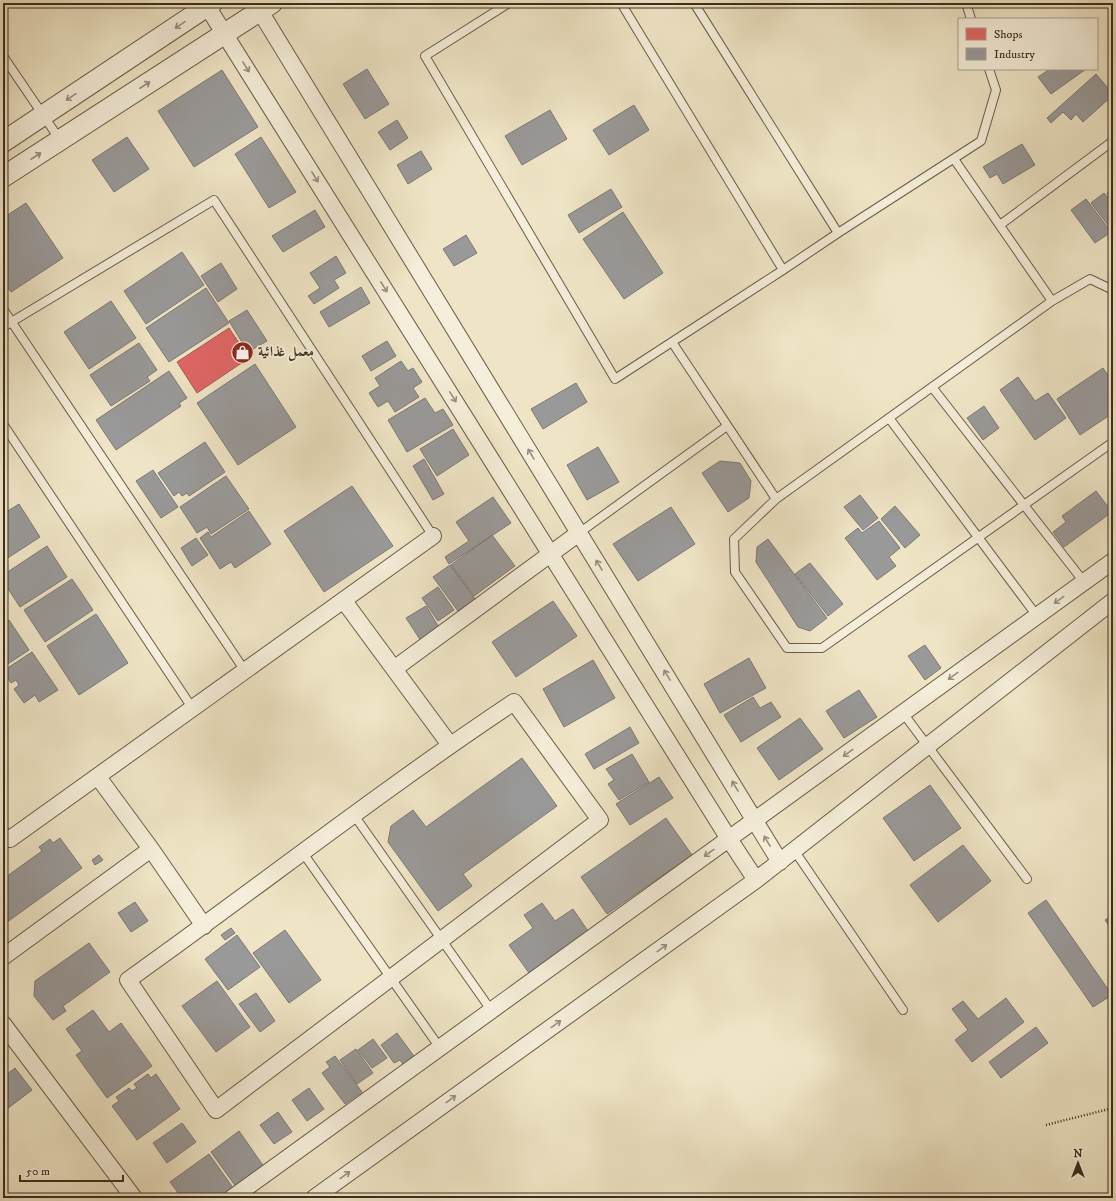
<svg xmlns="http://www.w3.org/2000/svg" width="1116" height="1201" font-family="'IM FELL DW Pica',Amiri,serif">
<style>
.shops{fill:#e06666;stroke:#af5550}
.industry{fill:#999;stroke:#7d7974}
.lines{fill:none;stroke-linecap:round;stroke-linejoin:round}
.service-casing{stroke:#695c48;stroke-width:10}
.minor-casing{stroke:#695c48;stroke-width:18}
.tertiary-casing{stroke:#695c48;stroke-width:22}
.path{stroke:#3c2e1e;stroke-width:2.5;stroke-dasharray:1 2;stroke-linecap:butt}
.service{stroke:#f5eeda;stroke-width:8}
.minor{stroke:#f5eeda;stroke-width:16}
.tertiary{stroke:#f5eeda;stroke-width:20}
.oneway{stroke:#988e7c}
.labels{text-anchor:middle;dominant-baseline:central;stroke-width:4;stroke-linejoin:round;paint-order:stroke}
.poi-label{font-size:14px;font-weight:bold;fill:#3c2e1e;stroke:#f5eeda;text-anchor:start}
</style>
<rect width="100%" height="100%" fill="#efe5c6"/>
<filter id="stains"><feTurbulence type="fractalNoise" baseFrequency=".005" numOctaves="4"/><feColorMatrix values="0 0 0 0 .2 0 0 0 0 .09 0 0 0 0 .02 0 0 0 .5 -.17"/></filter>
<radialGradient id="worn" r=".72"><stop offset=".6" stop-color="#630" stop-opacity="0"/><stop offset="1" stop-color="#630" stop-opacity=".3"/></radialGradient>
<path class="shops" d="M 229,328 L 249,358 L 197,393 L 177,362 Z"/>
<path class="industry" d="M 367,69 L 389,104 L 365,119 L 343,84 Z
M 1050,69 L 1086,69 L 1051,94 L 1038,77 Z
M 222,70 L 258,127 L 194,167 L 158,111 Z
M 1096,74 L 1113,94 L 1113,95 L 1083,122 L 1076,114 L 1071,120 L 1063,112 L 1051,123 L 1047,118 Z
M 634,105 L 649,130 L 609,155 L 593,130 Z
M 550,110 L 567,139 L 522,165 L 505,136 Z
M 397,120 L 408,138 L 390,150 L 378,132 Z
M 127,137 L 149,169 L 114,192 L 92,160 Z
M 261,137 L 296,192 L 269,208 L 235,154 Z
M 1022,144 L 1035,165 L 1003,184 L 997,174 L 990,178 L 983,167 Z
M 421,151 L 432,169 L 408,184 L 397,165 Z
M 1113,188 L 1113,201 L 1107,193 Z
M 611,189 L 622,207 L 579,233 L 568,215 Z
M 1104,193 L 1113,204 L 1113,227 L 1111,229 L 1091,203 Z
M 1086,199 L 1111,232 L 1095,243 L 1071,210 Z
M 26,203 L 63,258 L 11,292 L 3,280 L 3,218 Z
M 315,210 L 325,227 L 283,252 L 272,236 Z
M 623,212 L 663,273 L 624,299 L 583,239 Z
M 466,235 L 477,253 L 454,266 L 443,249 Z
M 182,252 L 204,285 L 146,324 L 124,291 Z
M 336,256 L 346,273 L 334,280 L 339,288 L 314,304 L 308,296 L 320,288 L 310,273 Z
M 221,263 L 237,289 L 218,302 L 201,276 Z
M 361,287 L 370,303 L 329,327 L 320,312 Z
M 206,288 L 229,323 L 169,362 L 146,328 Z
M 111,301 L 136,338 L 89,369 L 64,332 Z
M 247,310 L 267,341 L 248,352 L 229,321 Z
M 387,341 L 396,356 L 371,371 L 362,356 Z
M 139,343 L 157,370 L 147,377 L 150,381 L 111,406 L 90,375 Z
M 401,361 L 408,371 L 413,368 L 422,382 L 413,388 L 419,397 L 395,412 L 388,401 L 378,407 L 369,393 L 380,386 L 375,378 Z
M 255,364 L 296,427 L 238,465 L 197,403 Z
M 1103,368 L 1113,383 L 1113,413 L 1080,435 L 1057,399 Z
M 169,371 L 187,398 L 179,403 L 181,406 L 116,450 L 96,420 Z
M 1018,377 L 1035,401 L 1048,393 L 1066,418 L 1035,440 L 1000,390 Z
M 576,383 L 587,402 L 543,429 L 531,409 Z
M 425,398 L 435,413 L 443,409 L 453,425 L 407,452 L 388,420 Z
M 984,406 L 999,428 L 983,440 L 967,418 Z
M 453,429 L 469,455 L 437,476 L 420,449 Z
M 205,442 L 225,472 L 189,496 L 187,493 L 182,496 L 179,492 L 174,496 L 158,473 Z
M 598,447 L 619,482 L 587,500 L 567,465 Z
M 424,459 L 444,494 L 433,500 L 413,466 Z
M 720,461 L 740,463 L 751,481 L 749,498 L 728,512 L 702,473 Z
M 153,470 L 178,507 L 161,518 L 136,481 Z
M 226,476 L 249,509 L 211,534 L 207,527 L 197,533 L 180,507 Z
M 352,486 L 393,546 L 324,592 L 284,531 Z
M 1096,491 L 1112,512 L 1064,547 L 1053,532 L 1066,522 L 1062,516 Z
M 860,495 L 878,518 L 863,530 L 844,507 Z
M 493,497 L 511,523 L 449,564 L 445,557 L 469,541 L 456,522 Z
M 19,504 L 40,537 L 3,561 L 3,514 Z
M 895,506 L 920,535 L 905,548 L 881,519 Z
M 671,507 L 695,544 L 638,581 L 613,544 Z
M 249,511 L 271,544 L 235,568 L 231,562 L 220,569 L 200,538 L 208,532 L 211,537 Z
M 879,521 L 900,548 L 889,557 L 896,566 L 877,580 L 845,538 L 858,528 L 862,533 Z
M 492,535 L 515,566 L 474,596 L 451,565 Z
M 196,538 L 208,555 L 192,566 L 181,548 Z
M 768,539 L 827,618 L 810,631 L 798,627 L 756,562 L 757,547 Z
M 47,546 L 67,577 L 20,607 L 3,581 L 3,575 Z
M 810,563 L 843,604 L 828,616 L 795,574 Z
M 450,565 L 475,599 L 458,611 L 433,577 Z
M 72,579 L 93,610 L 45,642 L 24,610 Z
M 438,587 L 454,610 L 438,621 L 422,598 Z
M 553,601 L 577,636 L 516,677 L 492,642 Z
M 426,606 L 440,629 L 421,641 L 406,618 Z
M 96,614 L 128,663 L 79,695 L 47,646 Z
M 9,620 L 29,650 L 3,667 L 3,623 Z
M 925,645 L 941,668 L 925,680 L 908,656 Z
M 32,652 L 58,690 L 39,702 L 35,695 L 24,703 L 14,689 L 19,685 L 16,680 L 11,683 L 3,671 Z
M 749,658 L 766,688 L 720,713 L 704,684 Z
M 593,660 L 615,698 L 564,727 L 543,689 Z
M 859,690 L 877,717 L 844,738 L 826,711 Z
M 753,697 L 760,708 L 771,702 L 781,717 L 741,742 L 724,715 Z
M 800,718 L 823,749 L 779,780 L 757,748 Z
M 630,727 L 639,743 L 594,769 L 585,754 Z
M 632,754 L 649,782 L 619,800 L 608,784 L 614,780 L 606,769 Z
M 522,758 L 557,806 L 463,874 L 472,886 L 438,911 L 388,842 L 391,826 L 413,810 L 426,827 Z
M 659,777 L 673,798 L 630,825 L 616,804 Z
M 930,785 L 961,828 L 914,861 L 883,818 Z
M 666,818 L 692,855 L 607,914 L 581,877 Z
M 60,838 L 82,868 L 3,925 L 3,879 L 42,851 L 39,847 L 50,839 L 53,843 Z
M 963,845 L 991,881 L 938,922 L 910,885 Z
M 99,855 L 103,860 L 95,865 L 92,860 Z
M 1046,900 L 1112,995 L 1093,1007 L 1028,913 Z
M 135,902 L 148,921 L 131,932 L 118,913 Z
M 542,903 L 555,921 L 573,909 L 588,931 L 529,973 L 509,945 L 533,928 L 524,915 Z
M 1113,915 L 1113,932 L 1105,920 Z
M 231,928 L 235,933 L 225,940 L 221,935 Z
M 285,930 L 321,980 L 289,1003 L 253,953 Z
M 237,935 L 260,967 L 228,990 L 205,959 Z
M 89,943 L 110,972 L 63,1006 L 66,1011 L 53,1020 L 34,996 L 35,981 Z
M 217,981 L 250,1027 L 216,1052 L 182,1006 Z
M 256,993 L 275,1021 L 260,1032 L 239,1004 Z
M 1006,998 L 1024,1022 L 972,1062 L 955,1040 L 968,1030 L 952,1009 L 963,1001 L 978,1019 Z
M 93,1010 L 109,1032 L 121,1023 L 152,1066 L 107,1098 L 76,1055 L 82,1051 L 66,1029 Z
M 1036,1027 L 1048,1043 L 1001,1078 L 989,1062 Z
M 397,1033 L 416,1059 L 405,1067 L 400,1060 L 394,1063 L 381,1045 Z
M 373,1039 L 387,1058 L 372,1068 L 358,1050 Z
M 356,1049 L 373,1073 L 357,1084 L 340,1060 Z
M 335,1056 L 362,1092 L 345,1104 L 322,1073 L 330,1067 L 326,1062 Z
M 15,1068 L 32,1090 L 3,1112 L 3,1077 Z
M 148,1074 L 151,1078 L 156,1074 L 180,1109 L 137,1140 L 112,1106 L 119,1101 L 116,1097 L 129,1088 L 132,1091 L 137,1088 L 134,1084 Z
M 309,1088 L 324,1109 L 307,1121 L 292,1100 Z
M 278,1112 L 292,1132 L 274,1144 L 260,1125 Z
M 182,1123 L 196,1142 L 167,1163 L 153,1143 Z
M 239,1131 L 267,1171 L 239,1191 L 211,1152 Z
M 209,1154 L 236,1192 L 227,1198 L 182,1198 L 170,1182 Z"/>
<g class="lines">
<defs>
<path id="service" d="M 509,3 L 425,56 L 615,379 L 783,270
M 621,3 L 783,270 L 838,233 L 694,3
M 966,3 L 971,19
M 3,56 L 60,140
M 1000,225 L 1113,141
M 838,233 L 981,141 L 996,90 L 989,69
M 1052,301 L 1090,279 L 1113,290
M 3,309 L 245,671
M 3,327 L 214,200 L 433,536
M 672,342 L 776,499 L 1052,301 L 954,159
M 932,387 L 1084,582
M 889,418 L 1037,616
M 3,424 L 193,709
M 776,499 L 734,539 L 735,572 L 787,648 L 822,648 L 1113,442
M 579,533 L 727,426
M 903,713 L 1027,879
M 354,815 L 491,1010
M 3,829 L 10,839
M 794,850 L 903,1010
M 303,853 L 440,1048"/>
<path id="minor" d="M 255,3 L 780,862
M 207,6 L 729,839 L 756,880
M 344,601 L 450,745
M 394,669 L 579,533
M 514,702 L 600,820 L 216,1110 L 128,980 C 257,888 382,790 514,702 Z
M 98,777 L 151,849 L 204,926
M 10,839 L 433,536
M 3,957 L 151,849
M 3,1024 L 134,1198
M 232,1198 L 1113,561
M 314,1198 L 756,880 L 1113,601"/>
<path id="tertiary" d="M 3,142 L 212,3
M 3,177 L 272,3"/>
</defs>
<use href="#service" class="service-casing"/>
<use href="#minor" class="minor-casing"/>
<use href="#tertiary" class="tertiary-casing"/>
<path class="path" d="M 1046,1125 L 1113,1108"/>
<use href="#service" class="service"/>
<use href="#minor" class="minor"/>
<use href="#tertiary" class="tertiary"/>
</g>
<defs><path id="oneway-shaft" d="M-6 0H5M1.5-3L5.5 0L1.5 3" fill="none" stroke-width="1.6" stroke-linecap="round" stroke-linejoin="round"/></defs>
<g class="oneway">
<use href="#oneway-shaft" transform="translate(180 25) rotate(146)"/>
<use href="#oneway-shaft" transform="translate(246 67) rotate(58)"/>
<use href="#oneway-shaft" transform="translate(145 85) rotate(-33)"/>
<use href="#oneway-shaft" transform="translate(71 97) rotate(146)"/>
<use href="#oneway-shaft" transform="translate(36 156) rotate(-33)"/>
<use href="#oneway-shaft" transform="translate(315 177) rotate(58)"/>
<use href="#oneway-shaft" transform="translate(384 287) rotate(58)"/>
<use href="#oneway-shaft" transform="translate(453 397) rotate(58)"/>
<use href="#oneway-shaft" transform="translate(531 454) rotate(-121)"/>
<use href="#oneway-shaft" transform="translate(599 565) rotate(-121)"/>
<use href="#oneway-shaft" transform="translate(1059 600) rotate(144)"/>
<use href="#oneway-shaft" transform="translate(667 675) rotate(-121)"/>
<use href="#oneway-shaft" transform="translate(953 676) rotate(144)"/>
<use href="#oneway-shaft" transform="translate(848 753) rotate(144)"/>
<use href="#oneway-shaft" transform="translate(735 786) rotate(-121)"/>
<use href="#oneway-shaft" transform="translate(767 841) rotate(-121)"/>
<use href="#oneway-shaft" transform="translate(709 853) rotate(144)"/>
<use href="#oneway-shaft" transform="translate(662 948) rotate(-36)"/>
<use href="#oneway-shaft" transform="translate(556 1024) rotate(-36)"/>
<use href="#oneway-shaft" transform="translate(451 1099) rotate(-36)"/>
<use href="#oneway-shaft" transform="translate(345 1175) rotate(-36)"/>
</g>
<defs>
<symbol id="shop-disc" viewBox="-11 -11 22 22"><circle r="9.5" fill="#8f2418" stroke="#f5eeda"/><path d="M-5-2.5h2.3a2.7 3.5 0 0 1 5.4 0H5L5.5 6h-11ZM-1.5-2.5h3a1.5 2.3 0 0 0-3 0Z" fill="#fff"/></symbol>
</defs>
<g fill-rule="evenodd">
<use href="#shop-disc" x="230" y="340" width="25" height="25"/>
</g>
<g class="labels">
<g class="poi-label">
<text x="258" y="352">معمل غذائية</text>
</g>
</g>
<rect width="1116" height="1201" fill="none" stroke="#efe5c6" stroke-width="16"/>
<rect x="4" y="4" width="1108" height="1193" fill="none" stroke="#3c2e1e" stroke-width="2"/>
<rect x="8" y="8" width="1100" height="1185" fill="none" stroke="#3c2e1e"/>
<rect x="958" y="18" width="140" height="52" fill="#f5eeda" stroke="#aba18f"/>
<rect x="966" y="28" width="20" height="12" fill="#e06666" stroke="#aba18f"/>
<text x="994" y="38" font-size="12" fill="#3c2e1e">Shops</text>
<rect x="966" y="48" width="20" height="12" fill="#999999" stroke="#aba18f"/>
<text x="994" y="58" font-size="12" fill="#3c2e1e">Industry</text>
<g transform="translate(1078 1163)" stroke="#f5eeda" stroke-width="3" paint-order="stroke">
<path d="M0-3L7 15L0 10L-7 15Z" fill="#3c2e1e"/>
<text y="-6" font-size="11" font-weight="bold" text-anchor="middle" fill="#3c2e1e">N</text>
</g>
<path d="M20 1175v6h103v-6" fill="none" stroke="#3c2e1e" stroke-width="2"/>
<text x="26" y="1175" font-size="12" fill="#3c2e1e" stroke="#f5eeda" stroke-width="3" paint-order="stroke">50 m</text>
<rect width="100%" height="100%" filter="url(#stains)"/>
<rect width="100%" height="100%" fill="url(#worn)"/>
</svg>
